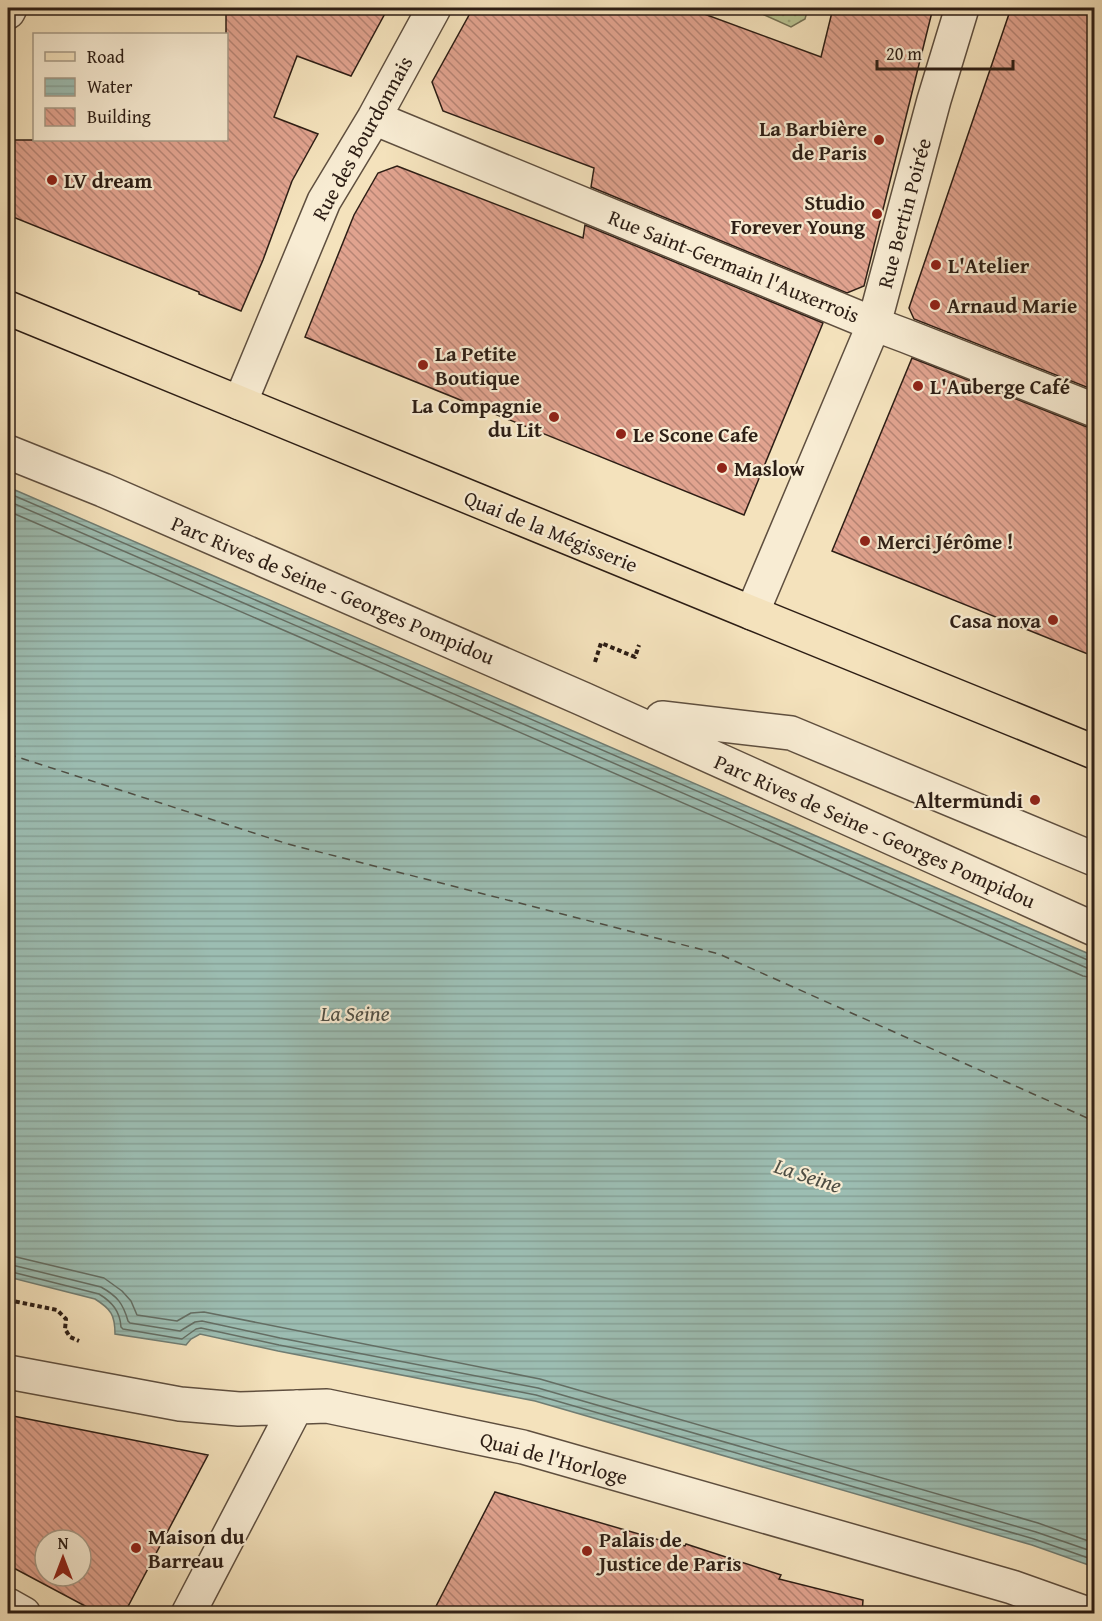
<svg xmlns="http://www.w3.org/2000/svg" width="1102" height="1621" font-family="'Gentium Book Plus',serif">
<style>
.garden{fill:url(#garden-dots);stroke:#737154;stroke-width:1.5}
.water{fill:url(#water-rules);stroke:#707d73;stroke-width:1.5}
.lines{fill:none;stroke-linecap:round;stroke-linejoin:round}
.shore{stroke:#646e64;stroke-width:1.5}
.ferry{stroke:#4e4e44;stroke-width:1.5;stroke-dasharray:8 6;stroke-linecap:butt}
.building{fill:url(#building-back-hatch);stroke:#2d1e15;stroke-width:1.5;fill-rule:evenodd}
.minor-casing{stroke:#5f4f3f;stroke-width:36}
.major-casing{stroke:#2d1e15;stroke-width:36}
.path{stroke:#2d1e15;stroke-width:4;stroke-dasharray:4.5 3;stroke-linecap:butt}
.minor{stroke:#f8ecd3;stroke-width:33}
.major{stroke:#f4e2bc;stroke-width:33}
.poi-dot{fill:#8f2418;stroke:#f8ecd3;stroke-width:2}
.labels{text-anchor:middle;dominant-baseline:central;stroke-width:4.5;stroke-linejoin:round;paint-order:stroke}
.poi-label{font-size:21px;font-weight:bold;fill:#2d1e15;stroke:#f8ecd3;text-anchor:start}
.street-label{font-size:21px;fill:#2d1e15;stroke:#f8ecd3}
.water-label{font-size:22px;font-style:italic;fill:#4e4e44;stroke:#f8ecd3}
</style>
<defs>
<pattern id="garden-dots" width="8" height="8" patternUnits="userSpaceOnUse" patternTransform="scale(1.5)"><rect width="8" height="8" fill="#b9c492"/><path d="M2 2h.1M6 6h.1" fill="none" stroke="#9fa87d" stroke-width="1.8" stroke-linecap="round"/></pattern>
<pattern id="water-rules" width="6" height="5" patternUnits="userSpaceOnUse" patternTransform="scale(1.5)"><rect width="6" height="5" fill="#9cbdb2"/><path d="M0 2.5h6" fill="none" stroke="#87a298"/></pattern>
<pattern id="building-back-hatch" width="6" height="6" patternUnits="userSpaceOnUse" patternTransform="scale(1.5)"><rect width="6" height="6" fill="#e1a38f"/><path d="M-1 5l2 2M0 0l6 6M5-1l2 2" fill="none" stroke="#b78474"/></pattern>
</defs>
<rect width="100%" height="100%" fill="#f4e2bc"/>
<filter id="stains"><feTurbulence type="fractalNoise" baseFrequency=".00333" numOctaves="4"/><feColorMatrix values="0 0 0 0 .2 0 0 0 0 .09 0 0 0 0 .02 0 0 0 .5 -.17"/></filter>
<radialGradient id="worn" r=".72"><stop offset=".6" stop-color="#630" stop-opacity="0"/><stop offset="1" stop-color="#630" stop-opacity=".3"/></radialGradient>
<path class="garden" d="M 749,8 L 808,8 L 805,19 L 791,27 Z"/>
<path class="water" d="M 8,487 L 1094,956 L 1094,1567 L 1032,1545 L 535,1401 L 278,1351 L 200,1334 L 191,1339 L 186,1345 L 115,1334 C 115,1315 111,1309 95,1299 L 8,1277 Z"/>
<g class="lines">
<path class="shore" d="M 8,493 L 1090,961 L 1094,961
M 8,501 L 1087,968 L 1094,969
M 8,511 L 1083,976 L 1094,978
M 8,1255 L 104,1278 L 122,1291 L 131,1301 L 137,1315 L 177,1321 L 191,1313 L 204,1312 L 540,1379 L 1038,1523 L 1094,1543
M 8,1264 L 101,1287 C 117,1296 123,1303 128,1321 L 130,1323 L 180,1331 L 195,1322 L 202,1321 L 280,1338 L 538,1388 L 1036,1532 L 1094,1552
M 8,1271 L 99,1294 C 112,1302 120,1311 121,1327 L 123,1329 L 182,1339 L 196,1329 L 201,1328 L 279,1345 L 536,1395 L 1034,1539 L 1094,1560"/>
<path class="ferry" d="M 8,754 L 288,844 L 719,954 L 1094,1121"/>
</g>
<path class="building" d="M 226,8 L 388,8 L 351,76 L 297,56 L 274,117 L 318,134 L 292,181 L 263,260 L 241,311 L 199,294 L 199,292 L 8,215 L 8,140 L 226,140 Z
M 473,8 L 688,8 L 821,57 L 833,8 L 933,8 L 864,286 L 847,293 L 591,187 L 594,168 L 443,111 L 432,82 Z
M 1011,8 L 1095,8 L 1094,390 L 914,319 L 909,308 Z
M 397,166 L 583,238 L 585,225 L 823,323 L 744,515 L 305,337 L 354,215 L 378,173 Z
M 912,358 L 1087,427 L 1095,428 L 1095,657 L 832,551 Z
M 8,1415 L 208,1455 L 124,1614 L 100,1614 L 8,1565 ZM 45,1540 L 81,1540 L 81,1576 L 45,1576 Z
M 495,1492 L 680,1546 L 681,1545 L 685,1546 L 686,1544 L 781,1575 L 779,1579 L 863,1600 L 862,1614 L 432,1614 Z"/>
<g class="lines">
<defs>
<path id="minor" d="M 8,12 L 10,8
M 374,118 L 874,324 L 906,336 L 1094,410
M 240,403 L 324,201 L 374,118 L 434,8
M 8,452 L 103,490 L 583,699 L 1094,929
M 752,613 L 874,324 L 934,100 L 962,8
M 656,732 L 662,718 L 791,733 L 1094,859
M 8,1372 L 180,1404 L 239,1409 L 327,1406 L 523,1447 L 1012,1587 L 1088,1614
M 8,1605 L 24,1614
M 188,1614 L 296,1407"/>
<path id="major" d="M 8,308 L 752,613 L 1094,752"/>
</defs>
<use href="#minor" class="minor-casing"/>
<use href="#major" class="major-casing"/>
<path class="path" d="M 595,662 L 601,643 L 635,657 L 639,645
M 8,1300 L 57,1310 L 66,1319 L 65,1329 L 70,1337 L 79,1341"/>
<use href="#minor" class="minor"/>
<use href="#major" class="major"/>
</g>
<g class="poi-dot">
<circle cx="879" cy="140" r="6"/>
<circle cx="52" cy="180" r="6"/>
<circle cx="877" cy="214" r="6"/>
<circle cx="936" cy="265" r="6"/>
<circle cx="935" cy="305" r="6"/>
<circle cx="423" cy="365" r="6"/>
<circle cx="918" cy="386" r="6"/>
<circle cx="554" cy="417" r="6"/>
<circle cx="621" cy="434" r="6"/>
<circle cx="722" cy="468" r="6"/>
<circle cx="865" cy="541" r="6"/>
<circle cx="1053" cy="620" r="6"/>
<circle cx="1035" cy="800" r="6"/>
<circle cx="136" cy="1548" r="6"/>
<circle cx="587" cy="1551" r="6"/>
</g>
<g class="labels">
<g class="poi-label">
<text x="867" y="128" text-anchor="end">La Barbière<tspan x="867" dy="24">de Paris</tspan></text>
<text x="64" y="180">LV dream</text>
<text x="865" y="202" text-anchor="end">Studio<tspan x="865" dy="24">Forever Young</tspan></text>
<text x="948" y="265">L'Atelier</text>
<text x="947" y="305">Arnaud Marie</text>
<text x="435" y="353">La Petite<tspan x="435" dy="24">Boutique</tspan></text>
<text x="930" y="386">L'Auberge Café</text>
<text x="542" y="405" text-anchor="end">La Compagnie<tspan x="542" dy="24">du Lit</tspan></text>
<text x="633" y="434">Le Scone Cafe</text>
<text x="734" y="468">Maslow</text>
<text x="877" y="541">Merci Jérôme !</text>
<text x="1041" y="620" text-anchor="end">Casa nova</text>
<text x="1023" y="800" text-anchor="end">Altermundi</text>
<text x="148" y="1536">Maison du<tspan x="148" dy="24">Barreau</tspan></text>
<text x="599" y="1539">Palais de<tspan x="599" dy="24">Justice de Paris</tspan></text>
</g>
<g class="street-label">
<text transform="translate(362 138) rotate(-61)">Rue des Bourdonnais</text>
<text transform="translate(904 213) rotate(-75)">Rue Bertin Poirée</text>
<text transform="translate(734 266) rotate(22)">Rue Saint-Germain l'Auxerrois</text>
<text transform="translate(551 531) rotate(22)">Quai de la Mégisserie</text>
<text transform="translate(333 590) rotate(23)">Parc Rives de Seine - Georges Pompidou</text>
<text transform="translate(875 831) rotate(24)">Parc Rives de Seine - Georges Pompidou</text>
<text transform="translate(554 1458) rotate(15)">Quai de l'Horloge</text>
</g>
<g class="water-label">
<text x="355" y="1013">La Seine</text>
<text transform="translate(808 1175) rotate(18)">La Seine</text>
</g>
</g>
<rect width="1102" height="1621" fill="none" stroke="#f4e2bc" stroke-width="30"/>
<rect x="9" y="9" width="1084" height="1603" fill="none" stroke="#2d1e15" stroke-width="3"/>
<rect x="15" y="15" width="1072" height="1591" fill="none" stroke="#2d1e15" stroke-width="1.5"/>
<rect x="33" y="33" width="195" height="108" fill="#f8ecd3" stroke="#a79a87" stroke-width="1.5"/>
<rect x="45" y="52" width="30" height="9" fill="#f4e2bc" stroke="#a79a87" stroke-width="1.5"/>
<text x="87" y="63" font-size="18" fill="#2d1e15">Road</text>
<rect x="45" y="78" width="30" height="18" fill="url(#water-rules)" stroke="#a79a87" stroke-width="1.5"/>
<text x="87" y="93" font-size="18" fill="#2d1e15">Water</text>
<rect x="45" y="108" width="30" height="18" fill="url(#building-back-hatch)" stroke="#a79a87" stroke-width="1.5"/>
<text x="87" y="123" font-size="18" fill="#2d1e15">Building</text>
<g transform="translate(63 1558)"><circle r="28" fill="#f8ecd3" stroke="#a79a87" stroke-width="1.5"/>
<path d="M0-4.5L10 22L0 15L-10 22Z" fill="#8f2418"/>
<text y="-9" font-size="16" font-weight="bold" text-anchor="middle" fill="#2d1e15">N</text>
</g>
<path d="M877 60v9h136v-9" fill="none" stroke="#2d1e15" stroke-width="3"/>
<text x="886" y="60" font-size="18" fill="#2d1e15" stroke="#f8ecd3" stroke-width="4.5" paint-order="stroke">20 m</text>
<rect width="100%" height="100%" filter="url(#stains)"/>
<rect width="100%" height="100%" fill="url(#worn)"/>
</svg>
